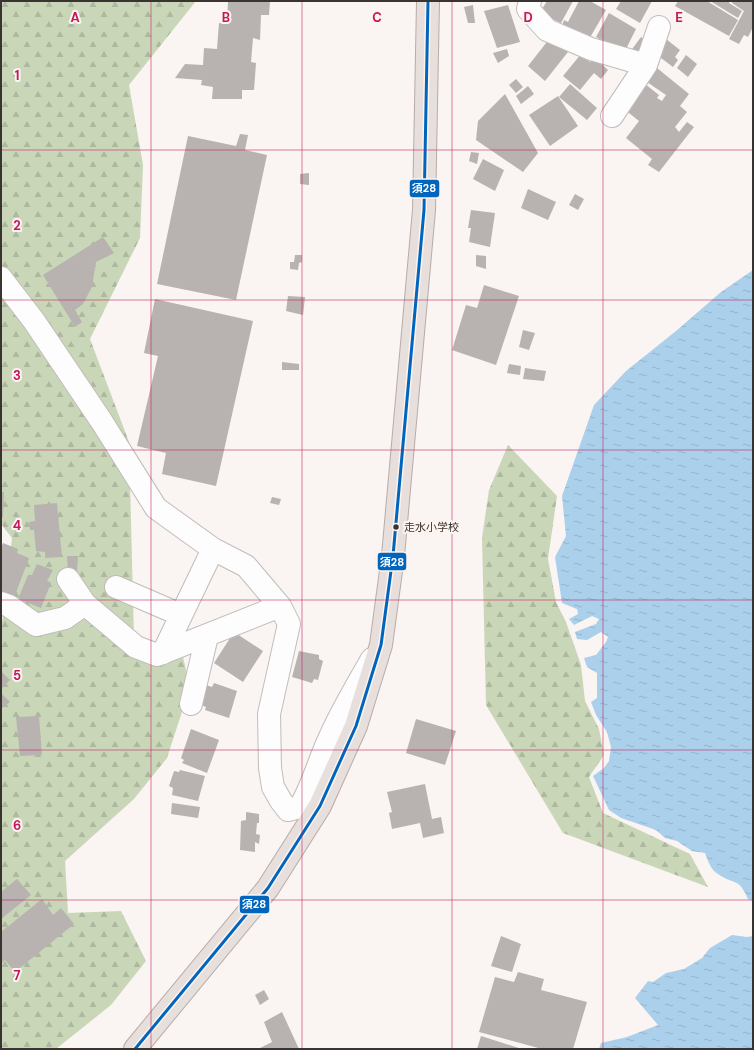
<svg xmlns="http://www.w3.org/2000/svg" width="754" height="1050" font-family="'DM Sans','Noto Sans JP',sans-serif">
<style>
.forest{fill:url(#forest-firs)}
.water{fill:url(#water-ripples)}
.building{fill:#b8b3b1}
.lines{fill:none;stroke-linecap:round;stroke-linejoin:round}
.minor-casing{stroke:#c1bcb9;stroke-width:24}
.trunk-casing{stroke:#b9aba7;stroke-width:24}
.minor{stroke:#fefdfd;stroke-width:22}
.trunk{stroke:#e7dfdc;stroke-width:22}
.bus-1-casing{stroke:#fdf3ef;stroke-width:6}
.bus-1{stroke:#0065bd;stroke-width:3}
.grid{fill:none;stroke:#c2185b;stroke-width:1;stroke-opacity:0.55}
.bus-dot{fill:#3a3431;stroke:#fdf3ef;stroke-width:1.5}
.labels{text-anchor:middle;dominant-baseline:central;stroke-width:4;stroke-linejoin:round;paint-order:stroke}
.bus-label{font-size:11px;fill:#3a3431;stroke:#fdf3ef;text-anchor:start}
.grid-label{font-size:13px;text-anchor:middle;font-weight:bold;fill:#c2185b;stroke:#fdf3ef;stroke-width:4;stroke-linejoin:round;paint-order:stroke}
.line-badge{stroke:#fdf3ef;stroke-width:1.5}
.badge-label{font-size:11px;text-anchor:middle;font-weight:bold;fill:#fff}
</style>
<defs>
<pattern id="forest-firs" width="22" height="20" patternUnits="userSpaceOnUse"><rect width="22" height="20" fill="#c9d7b8"/><path d="M5 1l3.5 6h-7zM16 11l3.5 6h-7z" fill="#adb99f"/></pattern>
<pattern id="water-ripples" width="26" height="14" patternUnits="userSpaceOnUse"><rect width="26" height="14" fill="#abd0ec"/><path d="M2 4q2-2 4 0t4 0M15 11q2-2 4 0t4 0" fill="none" stroke="#94b3cb"/></pattern>
</defs>
<rect width="100%" height="100%" fill="#faf4f2"/>
<path class="forest" d="M 1,1 L 196,1 L 129,85 L 143,165 L 140,238 L 90,339 L 129,442 L 134,639 L 163,653 L 183,657 L 190,687 L 167,758 L 134,799 L 65,861 L 68,913 L 121,911 L 146,961 L 111,1005 L 56,1049 L 1,1049 L 1,632 L 12,538 L 1,524 Z
M 508,445 L 557,496 L 548,559 L 556,602 L 566,622 L 581,665 L 585,701 L 599,729 L 604,755 L 589,777 L 603,813 L 690,854 L 708,887 L 563,833 L 486,705 L 482,538 L 489,490 Z"/>
<path class="water" d="M 753,270 L 753,901 L 748,899 C 738,876 735,886 718,874 C 711,870 708,861 705,853 L 692,851 L 677,841 L 665,838 L 656,830 L 621,818 L 609,810 L 593,776 L 604,768 L 609,761 L 611,747 L 607,732 L 596,715 L 591,702 L 597,698 L 597,673 L 587,667 L 584,658 L 596,655 L 606,642 L 608,637 L 601,632 L 587,640 L 577,639 L 575,632 L 596,624 L 599,619 L 592,616 L 574,625 L 569,619 L 578,614 L 577,609 L 562,603 L 555,557 L 566,536 L 562,496 L 594,405 L 626,371 L 676,331 L 721,292 Z
M 732,935 L 747,937 L 753,936 L 753,1049 L 599,1049 L 601,1043 L 627,1037 L 658,1025 L 635,998 L 648,981 L 653,982 L 666,973 L 684,969 L 702,958 L 710,948 Z"/>
<path class="building" d="M 228,1 L 270,1 L 269,15 L 261,15 L 260,40 L 253,38 L 251,62 L 256,63 L 254,90 L 242,90 L 242,99 L 212,99 L 213,87 L 201,85 L 202,80 L 175,78 L 185,64 L 203,65 L 204,48 L 217,49 L 219,23 L 227,24 Z
M 547,1 L 573,1 L 561,23 L 548,17 L 542,9 Z
M 579,1 L 590,1 L 606,10 L 588,41 L 562,26 L 564,20 L 568,22 Z
M 621,1 L 652,1 L 640,23 L 616,9 Z
M 678,1 L 707,1 L 738,20 L 729,36 L 675,6 Z
M 710,1 L 730,1 L 729,3 L 742,11 L 738,18 Z
M 732,1 L 753,1 L 753,27 L 748,37 L 744,35 L 739,44 L 729,39 L 744,11 L 732,3 Z
M 473,5 L 475,23 L 468,23 L 464,7 Z
M 508,5 L 520,42 L 497,48 L 484,11 Z
M 609,13 L 636,29 L 624,53 L 596,37 Z
M 641,37 L 648,42 L 635,58 L 630,52 Z
M 550,38 L 568,52 L 545,81 L 528,66 Z
M 666,39 L 680,50 L 675,57 L 678,60 L 673,67 L 657,55 Z
M 507,49 L 509,56 L 498,63 L 493,53 Z
M 581,54 L 590,62 L 594,57 L 608,70 L 601,79 L 594,73 L 580,90 L 563,76 Z
M 686,55 L 697,64 L 688,77 L 677,68 Z
M 657,68 L 689,94 L 680,106 L 687,112 L 675,127 L 679,132 L 687,122 L 694,127 L 659,172 L 648,165 L 652,159 L 626,138 L 639,121 L 624,109 L 645,84 L 659,95 L 657,98 L 662,101 L 666,95 L 647,82 Z
M 516,79 L 523,87 L 516,93 L 509,85 Z
M 570,84 L 597,108 L 587,120 L 559,97 Z
M 528,86 L 534,94 L 521,104 L 516,96 Z
M 505,94 L 538,153 L 523,172 L 476,140 L 478,121 Z
M 558,96 L 578,126 L 550,146 L 529,115 Z
M 240,134 L 248,135 L 245,150 L 267,155 L 236,300 L 157,284 L 188,136 L 236,146 Z
M 471,152 L 479,153 L 477,164 L 469,161 Z
M 483,159 L 504,170 L 495,191 L 473,179 Z
M 309,173 L 309,185 L 300,184 L 300,174 Z
M 528,189 L 556,202 L 548,220 L 521,208 Z
M 575,194 L 584,199 L 578,210 L 569,205 Z
M 471,210 L 495,213 L 490,247 L 469,242 L 471,228 L 468,228 Z
M 103,237 L 114,253 L 96,262 L 92,287 L 83,304 L 75,310 L 82,322 L 75,327 L 43,275 Z
M 295,255 L 302,255 L 302,262 L 299,263 L 298,270 L 290,269 L 290,262 L 294,262 Z
M 476,255 L 486,256 L 486,269 L 476,266 Z
M 484,285 L 519,296 L 496,365 L 452,350 L 466,305 L 477,308 Z
M 288,296 L 305,297 L 303,315 L 286,311 Z
M 155,299 L 253,321 L 216,486 L 162,474 L 166,453 L 137,446 L 158,356 L 144,353 Z
M 523,330 L 535,333 L 529,350 L 519,347 Z
M 282,362 L 299,364 L 299,370 L 282,370 Z
M 509,364 L 521,366 L 520,375 L 507,373 Z
M 525,368 L 546,371 L 544,381 L 523,379 Z
M 1,492 L 4,492 L 3,517 L 1,517 Z
M 272,497 L 281,499 L 279,505 L 270,503 Z
M 57,503 L 62,557 L 45,558 L 45,552 L 36,551 L 34,530 L 30,530 L 29,522 L 35,521 L 34,505 Z
M 3,543 L 18,549 L 17,553 L 29,558 L 14,598 L 1,593 L 1,548 Z
M 67,556 L 78,556 L 77,571 L 68,572 Z
M 37,564 L 53,570 L 47,581 L 51,583 L 41,608 L 18,599 L 28,575 L 32,575 Z
M 234,632 L 263,651 L 243,682 L 214,663 Z
M 299,651 L 319,655 L 319,659 L 323,661 L 318,680 L 314,679 L 312,683 L 292,677 Z
M 1,671 L 10,680 L 1,689 Z
M 214,683 L 237,691 L 229,718 L 205,710 L 206,707 L 199,704 L 206,685 L 212,687 Z
M 1,693 L 10,702 L 1,709 Z
M 39,716 L 42,755 L 20,756 L 16,717 Z
M 416,719 L 456,731 L 445,765 L 406,753 Z
M 191,729 L 219,740 L 207,773 L 182,763 L 184,760 L 181,758 Z
M 180,770 L 205,776 L 198,801 L 172,795 L 173,788 L 169,786 L 174,771 L 179,772 Z
M 425,784 L 432,819 L 441,817 L 444,833 L 423,838 L 420,823 L 392,829 L 389,813 L 392,812 L 387,792 Z
M 172,803 L 200,807 L 198,818 L 171,814 Z
M 246,812 L 259,814 L 259,823 L 257,823 L 256,834 L 260,835 L 259,844 L 255,842 L 255,852 L 240,850 L 241,821 L 246,820 Z
M 17,879 L 31,895 L 1,919 L 1,892 Z
M 42,899 L 53,915 L 61,908 L 74,924 L 15,972 L 5,960 L 1,964 L 1,932 Z
M 501,936 L 521,944 L 512,972 L 491,966 Z
M 518,972 L 544,979 L 541,990 L 587,1002 L 573,1049 L 542,1049 L 479,1032 L 495,977 L 514,982 Z
M 264,990 L 269,999 L 260,1005 L 255,995 Z
M 282,1012 L 299,1049 L 261,1049 L 260,1048 L 272,1042 L 264,1022 Z
M 481,1036 L 522,1049 L 477,1049 Z"/>
<g class="lines">
<defs>
<path id="minor" d="M 530,1 L 528,9 L 547,30 L 591,49 L 646,65
M 612,116 L 646,65 L 659,27
M 1,278 L 34,321 L 102,422 L 156,508 L 213,549 L 246,566 L 280,606 L 289,624 L 269,714 L 270,768 L 273,787 L 281,801 L 288,810 L 300,807 C 313,785 319,760 330,737 C 342,710 357,685 372,659
M 68,579 L 85,604
M 116,587 L 181,615
M 1,603 L 9,606 L 36,625 L 65,618 L 85,604 L 136,647 L 157,655 L 280,606
M 163,653 L 213,549
M 191,704 L 207,636"/>
<path id="trunk" d="M 135,1049 L 268,888 L 320,806 L 356,726 L 381,645 L 393,556 L 424,210 L 428,1"/>
</defs>
<use href="#minor" class="minor-casing"/>
<use href="#trunk" class="trunk-casing"/>
<use href="#minor" class="minor"/>
<use href="#trunk" class="trunk"/>
<defs>
<path id="bus-1" d="M 135,1049 L 268,888 L 320,806 L 356,726 L 381,645 L 393,556 L 424,210 L 428,1"/>
</defs>
<use href="#bus-1" class="bus-1-casing"/>
<use href="#bus-1" class="bus-1"/>
</g>
<path class="grid" d="M 151,1 L 151,1049M 302,1 L 302,1049M 452,1 L 452,1049M 603,1 L 603,1049M 1,150 L 753,150M 1,300 L 753,300M 1,450 L 753,450M 1,600 L 753,600M 1,750 L 753,750M 1,900 L 753,900"/>
<circle class="bus-dot" cx="396" cy="527" r="3.5"/>
<g class="labels">
<g class="bus-label">
<text x="404" y="527">走水小学校</text>
</g>
</g>
<g class="grid-label">
<text x="75" y="22">A</text>
<text x="226" y="22">B</text>
<text x="377" y="22">C</text>
<text x="528" y="22">D</text>
<text x="679" y="22">E</text>
<text x="17" y="80">1</text>
<text x="17" y="230">2</text>
<text x="17" y="380">3</text>
<text x="17" y="530">4</text>
<text x="17" y="680">5</text>
<text x="17" y="830">6</text>
<text x="17" y="980">7</text>
</g>
<g class="line-badge">
<rect x="409" y="179" width="31" height="19" rx="4" fill="#0065bd"/>
<rect x="377" y="552" width="30" height="19" rx="4" fill="#0065bd"/>
<rect x="239" y="895" width="31" height="19" rx="4" fill="#0065bd"/>
</g>
<g class="badge-label">
<text x="424" y="192">須28</text>
<text x="392" y="566">須28</text>
<text x="254" y="908">須28</text>
</g>
<rect width="754" height="1050" fill="none" stroke="#3a3431" stroke-width="4"/>
</svg>
